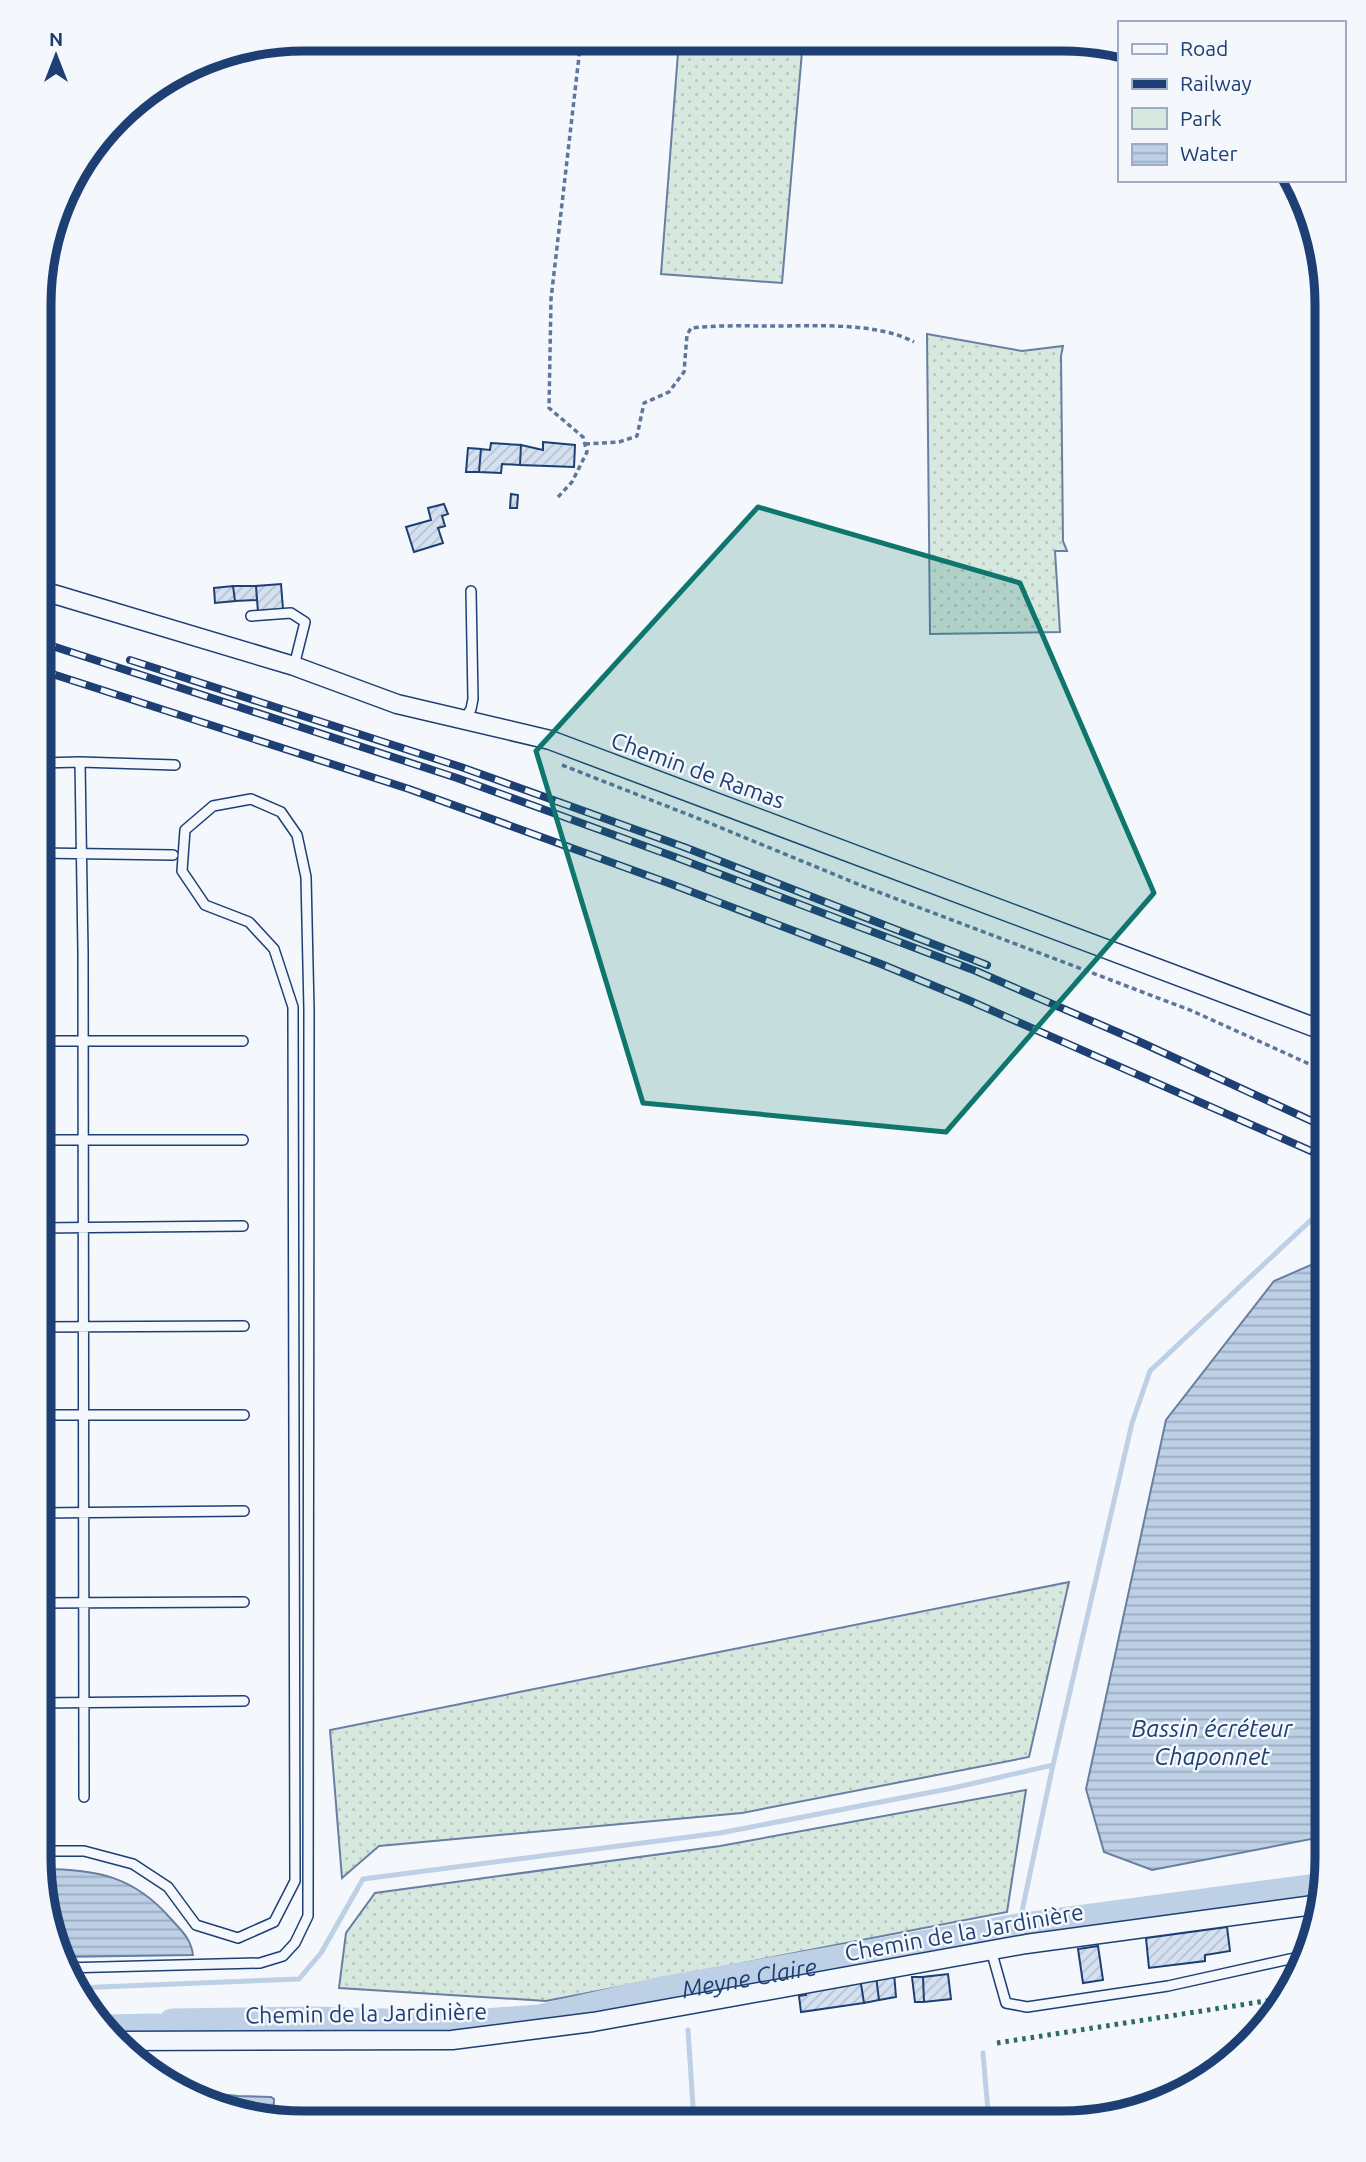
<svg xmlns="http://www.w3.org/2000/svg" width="1366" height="2162" font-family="Ubuntu,sans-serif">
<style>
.green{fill:url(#green-dots);stroke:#687fa3;stroke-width:2}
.water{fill:url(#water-rules);stroke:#687fa3;stroke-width:2}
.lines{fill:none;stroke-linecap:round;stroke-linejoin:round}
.stream{stroke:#bed0e5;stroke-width:5}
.river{stroke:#bed0e5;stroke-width:33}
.building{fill:url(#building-hatch);stroke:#1d3f73;stroke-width:2}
.service-casing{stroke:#1d3f73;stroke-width:12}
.minor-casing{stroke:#1d3f73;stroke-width:21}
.path{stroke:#5e769c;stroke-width:3.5;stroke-dasharray:5 3.5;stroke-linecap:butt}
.service{stroke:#f4f7fb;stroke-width:9}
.minor{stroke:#f4f7fb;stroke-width:18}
.rail-casing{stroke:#1d3f73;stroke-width:8}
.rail{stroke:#f4f7fb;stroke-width:5;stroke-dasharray:16;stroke-linecap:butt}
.hedge{stroke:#2c6c60;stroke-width:5;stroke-dasharray:3.5 5;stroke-linecap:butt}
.marked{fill:#0f766e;fill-opacity:0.2;stroke:#0f766e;stroke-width:5;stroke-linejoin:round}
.labels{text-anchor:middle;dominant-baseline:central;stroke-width:5;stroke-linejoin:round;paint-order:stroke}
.street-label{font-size:23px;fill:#1d3f73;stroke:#f4f7fb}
.water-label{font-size:24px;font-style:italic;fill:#1d3f73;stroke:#f4f7fb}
.rim{fill:none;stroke:#1d3f73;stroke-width:9}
</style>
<defs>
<pattern id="green-dots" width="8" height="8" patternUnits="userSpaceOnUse" patternTransform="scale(1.75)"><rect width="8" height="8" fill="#d7e8df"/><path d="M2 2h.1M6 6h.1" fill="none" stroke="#b8c8c3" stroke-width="1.8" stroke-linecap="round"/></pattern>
<pattern id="water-rules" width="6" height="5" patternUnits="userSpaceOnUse" patternTransform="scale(1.75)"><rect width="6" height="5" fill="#bed0e5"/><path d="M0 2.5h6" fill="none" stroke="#9aaabe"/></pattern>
<pattern id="building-hatch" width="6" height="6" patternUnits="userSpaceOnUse" patternTransform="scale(1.75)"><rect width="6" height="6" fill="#d5e0f0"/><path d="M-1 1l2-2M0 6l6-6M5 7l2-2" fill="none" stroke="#b6c1d1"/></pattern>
</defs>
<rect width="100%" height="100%" fill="#f4f7fb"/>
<path class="green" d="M 679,40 L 803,40 L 782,283 L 661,274 Z
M 927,334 L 1022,351 L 1063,346 L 1061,356 L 1063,541 L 1067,551 L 1055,551 L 1060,632 L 930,634 Z
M 1069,1582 L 1029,1757 L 742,1813 L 379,1846 L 342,1878 L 330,1730 Z
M 1026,1790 L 1007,1912 L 546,2001 L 339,1988 L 346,1933 L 375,1893 L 720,1846 Z"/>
<path class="water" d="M 1327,1258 L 1327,1836 L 1152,1870 L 1104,1852 L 1086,1789 L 1166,1420 L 1274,1281 Z
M 41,1869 C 96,1869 134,1876 171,1919 C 182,1931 191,1939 193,1955 L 58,1957 Z
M 179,2090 L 238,2096 L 271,2097 L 274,2099 L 273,2121 L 203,2103 Z"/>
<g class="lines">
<path class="stream" d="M 1018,1930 L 1053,1765 L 1132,1423 L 1150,1371 L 1327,1205
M 75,1988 L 299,1979 L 321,1953 L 363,1879 L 720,1833 L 953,1788 L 1053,1765
M 688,2030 L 694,2122
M 983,2053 L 989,2123"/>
<g class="river">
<path id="s1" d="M 173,2025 L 311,2023 L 458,2027 L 539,2021 L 662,1993 L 1018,1930 L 1324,1889"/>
<path d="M 105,2031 L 156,2030"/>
</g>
</g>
<path class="building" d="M 543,442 L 575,445 L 574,467 L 520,465 L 521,445 L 543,450 Z
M 491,443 L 521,445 L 520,465 L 502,464 L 501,473 L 479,472 L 481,449 L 490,450 Z
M 468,448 L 481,449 L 479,472 L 466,472 Z
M 511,494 L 518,495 L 517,508 L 510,508 Z
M 444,504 L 448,514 L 442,516 L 445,526 L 438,528 L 443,543 L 414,552 L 406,527 L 431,520 L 428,508 Z
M 281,584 L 283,609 L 258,612 L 256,586 Z
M 233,586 L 235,601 L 215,603 L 214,588 Z
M 233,586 L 256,586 L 257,600 L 235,601 Z
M 1227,1927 L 1230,1951 L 1205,1955 L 1205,1961 L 1149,1968 L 1146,1938 Z
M 1098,1946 L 1103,1980 L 1083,1983 L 1078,1949 Z
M 894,1973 L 896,1997 L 879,2000 L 876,1976 Z
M 948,1974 L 951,1999 L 924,2002 L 923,1977 Z
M 876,1976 L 879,2000 L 864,2003 L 860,1978 Z
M 912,1977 L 923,1977 L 924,2002 L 915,2002 Z
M 860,1978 L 864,2003 L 801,2012 L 799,1996 L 806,1995 L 805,1987 Z"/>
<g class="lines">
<defs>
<path id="service" d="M 251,616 L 291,613 L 305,622 L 294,666
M 464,720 L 471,709 L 473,699 L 471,591
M 80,762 L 175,765
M 40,763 L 80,762 L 83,952 L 84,1797
M 40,853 L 173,855
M 40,1041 L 243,1041
M 40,1140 L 243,1140
M 39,1228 L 243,1226
M 39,1327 L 244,1326
M 39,1415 L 244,1415
M 39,1513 L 244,1511
M 39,1603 L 244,1602
M 39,1703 L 244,1701
M 39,1851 L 84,1851 L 133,1864 L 168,1887 L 196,1925 L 238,1938 L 274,1922 L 295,1881 L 293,1007 L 274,949 L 249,922 L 205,905 L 182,871 L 185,830 L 213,806 L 251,799 L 281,812 L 297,835 L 306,877 L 309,1010 L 308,1916 L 295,1943 L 283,1956 L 260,1963 L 63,1968
M 991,1950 L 1006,2003 L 1027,2007 L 1168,1986 L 1308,1955"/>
<path id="minor" d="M 40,590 L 294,666 L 397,704 L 550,740 L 1327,1032
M 115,2041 L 452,2040 L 593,2022 L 1026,1944 L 1321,1904"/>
</defs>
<use href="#service" class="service-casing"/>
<use href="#minor" class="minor-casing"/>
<path class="path" d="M 585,444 L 619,442 L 637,436 L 644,403 L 669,392 L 684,372 L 687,335 L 691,328 C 718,325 746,326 773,326 C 815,326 877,322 914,342
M 558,497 L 572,482 L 587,452 L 583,437 L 549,408 L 551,299 L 581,39
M 562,765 L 702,820 L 865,887 L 1190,1010 L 1327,1072"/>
<use href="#service" class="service"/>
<use href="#minor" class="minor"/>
<defs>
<path id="rail" d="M 40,642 L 457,778 L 675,857 L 976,971 L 1138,1041 L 1327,1128
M 130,660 L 461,767 L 684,847 L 987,965
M 40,670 L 409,789 L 671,884 L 881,964 L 968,1000 L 1320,1155"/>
</defs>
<use href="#rail" class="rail-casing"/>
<use href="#rail" class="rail"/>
<path class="hedge" d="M 997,2043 L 1285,1998"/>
</g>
<path class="marked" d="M 758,507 L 1020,583 L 1154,893 L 946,1132 L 643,1103 L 536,751 Z"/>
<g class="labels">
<g class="street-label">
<text transform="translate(698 770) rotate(20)">Chemin de Ramas</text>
<text transform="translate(964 1932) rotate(-10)">Chemin de la Jardinière</text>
<text transform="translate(366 2013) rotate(-1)">Chemin de la Jardinière</text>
</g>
<g class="water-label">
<text x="1212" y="1728">Bassin écréteur<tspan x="1212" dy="28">Chaponnet</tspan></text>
<text stroke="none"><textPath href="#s1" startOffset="581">Meyne Claire</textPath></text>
</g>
</g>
<path d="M0 0H1366V2162H0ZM304 51H1062A253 253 0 0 1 1315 304V1858A253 253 0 0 1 1062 2111H304A253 253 0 0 1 51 1858V304A253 253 0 0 1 304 51Z" fill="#f4f7fb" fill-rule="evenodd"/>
<path class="rim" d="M304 51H1062A253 253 0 0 1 1315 304V1858A253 253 0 0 1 1062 2111H304A253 253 0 0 1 51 1858V304A253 253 0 0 1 304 51Z"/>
<rect x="1118" y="21" width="228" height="161" fill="#f4f7fb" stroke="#9eadc5" stroke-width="2"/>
<rect x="1132" y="44" width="35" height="10" fill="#f4f7fb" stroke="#9eadc5" stroke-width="2"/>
<text x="1180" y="56" font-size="21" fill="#1d3f73">Road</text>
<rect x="1132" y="79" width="35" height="10" fill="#1d3f73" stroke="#9eadc5" stroke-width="2"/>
<text x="1180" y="91" font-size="21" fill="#1d3f73">Railway</text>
<rect x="1132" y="108" width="35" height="21" fill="#d7e8df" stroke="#9eadc5" stroke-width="2"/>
<text x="1180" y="126" font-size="21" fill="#1d3f73">Park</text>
<rect x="1132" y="144" width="35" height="21" fill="url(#water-rules)" stroke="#9eadc5" stroke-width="2"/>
<text x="1180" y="161" font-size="21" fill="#1d3f73">Water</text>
<g transform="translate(56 56)" stroke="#f4f7fb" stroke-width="5" paint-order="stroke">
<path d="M0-5L12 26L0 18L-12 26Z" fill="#1d3f73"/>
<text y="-10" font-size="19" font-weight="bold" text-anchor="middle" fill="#1d3f73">N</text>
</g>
</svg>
